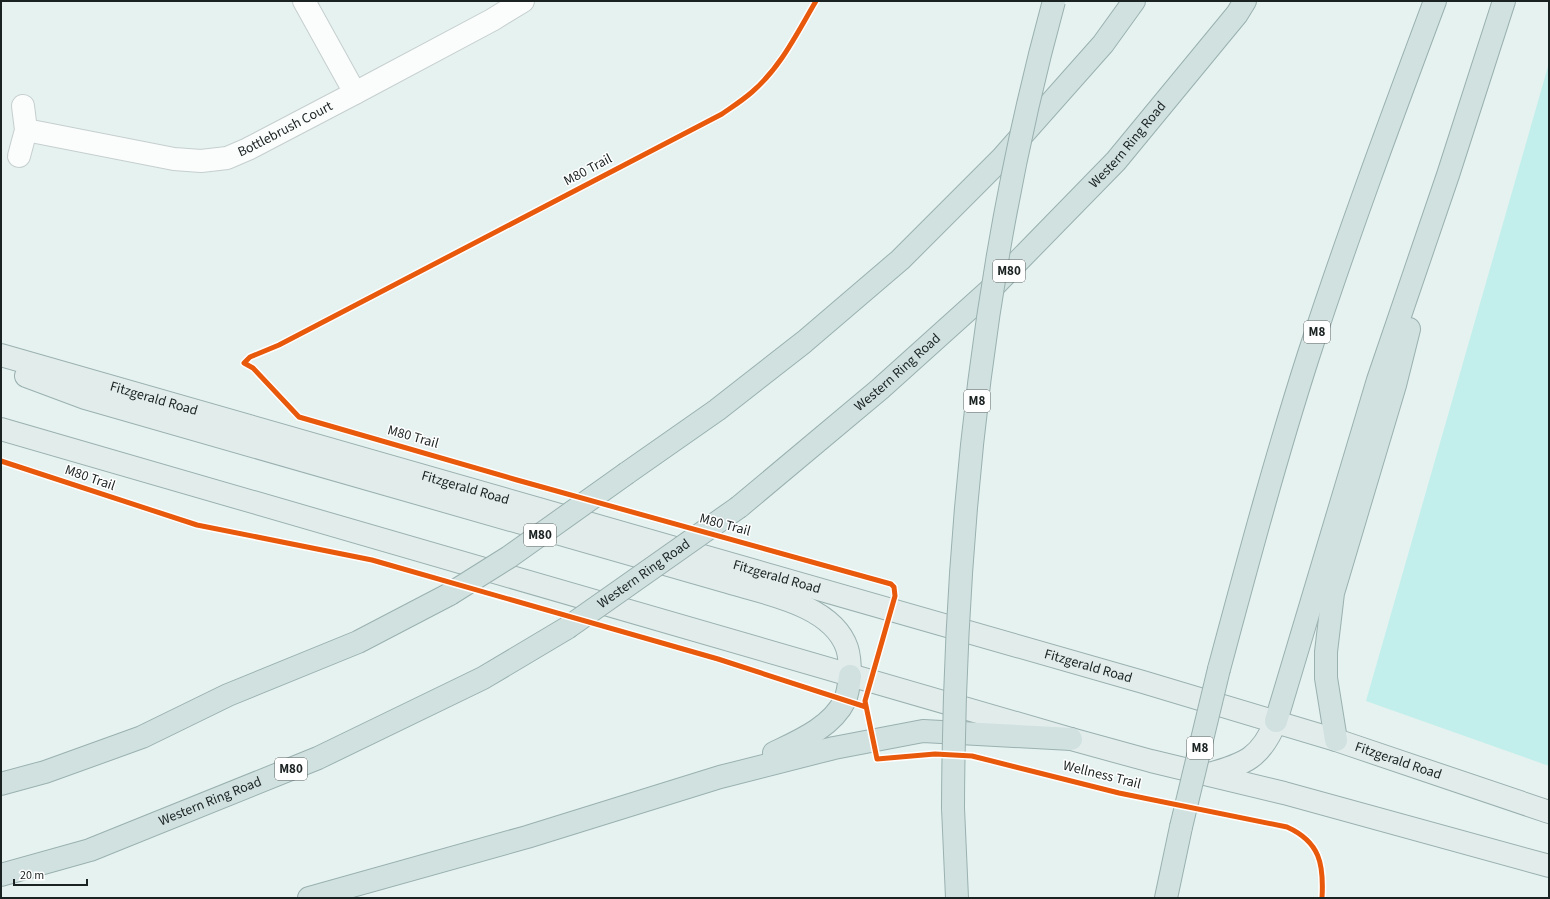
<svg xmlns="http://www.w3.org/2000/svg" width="1550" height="899" font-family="'Source Sans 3',sans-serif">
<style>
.green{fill:#c2efeb}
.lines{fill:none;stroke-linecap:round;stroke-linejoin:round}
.minor-casing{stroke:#c6cfce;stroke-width:24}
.major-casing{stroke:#9ab1af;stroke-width:24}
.highway-casing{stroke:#9ab1af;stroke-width:24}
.minor{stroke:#fbfdfd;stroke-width:22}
.major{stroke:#e1eceb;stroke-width:22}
.highway{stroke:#d0e1e0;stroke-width:22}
.highway-bridge-casing{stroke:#9ab1af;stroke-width:24;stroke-linecap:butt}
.highway-bridge{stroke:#d0e1e0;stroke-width:22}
.cycleway-casing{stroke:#fff;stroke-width:8}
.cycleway{stroke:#e8590c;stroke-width:5}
.labels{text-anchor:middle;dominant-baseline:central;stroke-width:3;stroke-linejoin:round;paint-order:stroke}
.shield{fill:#fff;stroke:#5f6564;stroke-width:1}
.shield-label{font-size:13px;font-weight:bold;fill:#1b2322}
.street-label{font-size:14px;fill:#1b2322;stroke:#fff}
</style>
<rect width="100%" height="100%" fill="#e5f2f0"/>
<path class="green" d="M 1549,63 L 1549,766 L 1366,701 Z"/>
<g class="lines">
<defs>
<g id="minor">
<path d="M 304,1 L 355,93"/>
<path id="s1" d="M 26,130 L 174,159 L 201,161 L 227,158 L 248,149 L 355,93 L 492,20 L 523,1"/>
<path d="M 19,156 L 26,130 L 23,106"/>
</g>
<g id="major">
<path id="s2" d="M 1,355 L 1143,682 L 1336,740 L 1549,812"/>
<path d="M 26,376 L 85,398 L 724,581 C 763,593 832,604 847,648 C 850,657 850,667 850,676"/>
<path d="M 1,429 L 1071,739 L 1151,761 L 1284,793 L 1549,866"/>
<path d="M 1209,774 C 1245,764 1261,758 1276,721"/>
</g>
<g id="highway">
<path d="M 627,473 L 717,410 L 804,342 L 900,260 L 1002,158 L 1103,44 L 1134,1"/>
<path id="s3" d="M 739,507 L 880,389 L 990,290 L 1116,161 L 1237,14 L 1245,1"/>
<path d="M 1219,669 C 1247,565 1275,460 1308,357 C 1347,237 1391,119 1435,1"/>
<path d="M 1276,721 L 1378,380 L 1448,175 L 1504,1"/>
<path d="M 1336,740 L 1326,678 L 1326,652 L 1333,593 L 1395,385 L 1409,329"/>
<path d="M 774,753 C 799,741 832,727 845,700 C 848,693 849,684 850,676"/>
<path d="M 1,784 L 45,772 L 142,737 L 228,695 L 358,642 L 450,594"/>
<path d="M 953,808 L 957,898"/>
<path id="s4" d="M 1,875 L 90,850 L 318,758 L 483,678 L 567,628"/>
<path d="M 309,898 L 527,837 L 720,777 L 834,748 L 923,731 L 1071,739"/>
<path d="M 1166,898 L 1181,827"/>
</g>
</defs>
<use href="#minor" class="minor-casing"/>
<use href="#major" class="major-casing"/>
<use href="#highway" class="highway-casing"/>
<use href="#minor" class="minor"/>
<use href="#major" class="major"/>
<use href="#highway" class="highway"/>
<defs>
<g id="highway-bridge">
<path d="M 450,594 L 509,557 L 627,473"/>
<path id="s5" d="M 567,628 L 739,507"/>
<path d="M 953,808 C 954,537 982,263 1054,1"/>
<path d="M 1181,827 L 1219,669"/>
</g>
</defs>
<use href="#highway-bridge" class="highway-bridge-casing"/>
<use href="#highway-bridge" class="highway-bridge"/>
<defs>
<path id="cycleway" d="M 816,1 C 797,33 781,67 752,92 C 743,100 732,107 722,114 L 279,345 L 250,357 L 244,363 L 253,368 L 299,417 L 517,480 L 891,584 L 894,587 L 895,596 L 865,701 L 877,759 L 935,754 L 972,756 L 1119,793 L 1287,827 C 1320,842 1324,864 1322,898
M 1,461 L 197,525 L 372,560 L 718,659 L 866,707"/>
</defs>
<use href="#cycleway" class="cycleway-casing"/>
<use href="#cycleway" class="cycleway"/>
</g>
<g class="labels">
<g class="shield">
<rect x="993" y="260" width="32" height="22" rx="3"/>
<rect x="1304" y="321" width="26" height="22" rx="3"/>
<rect x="964" y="390" width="26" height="22" rx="3"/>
<rect x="524" y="524" width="32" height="22" rx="3"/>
<rect x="1187" y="737" width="26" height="22" rx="3"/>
<rect x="275" y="758" width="32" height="22" rx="3"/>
</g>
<g class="shield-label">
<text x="1009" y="271">M80</text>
<text x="1317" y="332">M8</text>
<text x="977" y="401">M8</text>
<text x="540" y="535">M80</text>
<text x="1200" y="748">M8</text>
<text x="291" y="769">M80</text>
</g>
<g class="street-label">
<text stroke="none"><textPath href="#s1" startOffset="269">Bottlebrush Court</textPath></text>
<text stroke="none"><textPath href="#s3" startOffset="532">Western Ring Road</textPath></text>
<text transform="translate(588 170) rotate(-28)">M80 Trail</text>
<text stroke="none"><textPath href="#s3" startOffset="208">Western Ring Road</textPath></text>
<text stroke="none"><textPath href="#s2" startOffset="159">Fitzgerald Road</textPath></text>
<text transform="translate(413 437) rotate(16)">M80 Trail</text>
<text transform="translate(90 478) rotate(19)">M80 Trail</text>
<text stroke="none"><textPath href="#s2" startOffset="483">Fitzgerald Road</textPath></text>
<text transform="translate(725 525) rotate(15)">M80 Trail</text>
<text stroke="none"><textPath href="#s5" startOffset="94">Western Ring Road</textPath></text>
<text stroke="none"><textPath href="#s2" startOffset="807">Fitzgerald Road</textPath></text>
<text stroke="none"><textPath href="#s2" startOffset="1131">Fitzgerald Road</textPath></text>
<text stroke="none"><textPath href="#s2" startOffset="1455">Fitzgerald Road</textPath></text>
<text transform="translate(1102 775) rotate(14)">Wellness Trail</text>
<text stroke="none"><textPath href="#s4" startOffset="222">Western Ring Road</textPath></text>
</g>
</g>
<rect width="1550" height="899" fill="none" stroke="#1b2322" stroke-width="4"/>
<path d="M14 879v6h73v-6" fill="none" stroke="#1b2322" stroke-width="2"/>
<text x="20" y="879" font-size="12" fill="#1b2322" stroke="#ffffff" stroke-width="3" paint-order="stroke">20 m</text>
</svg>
